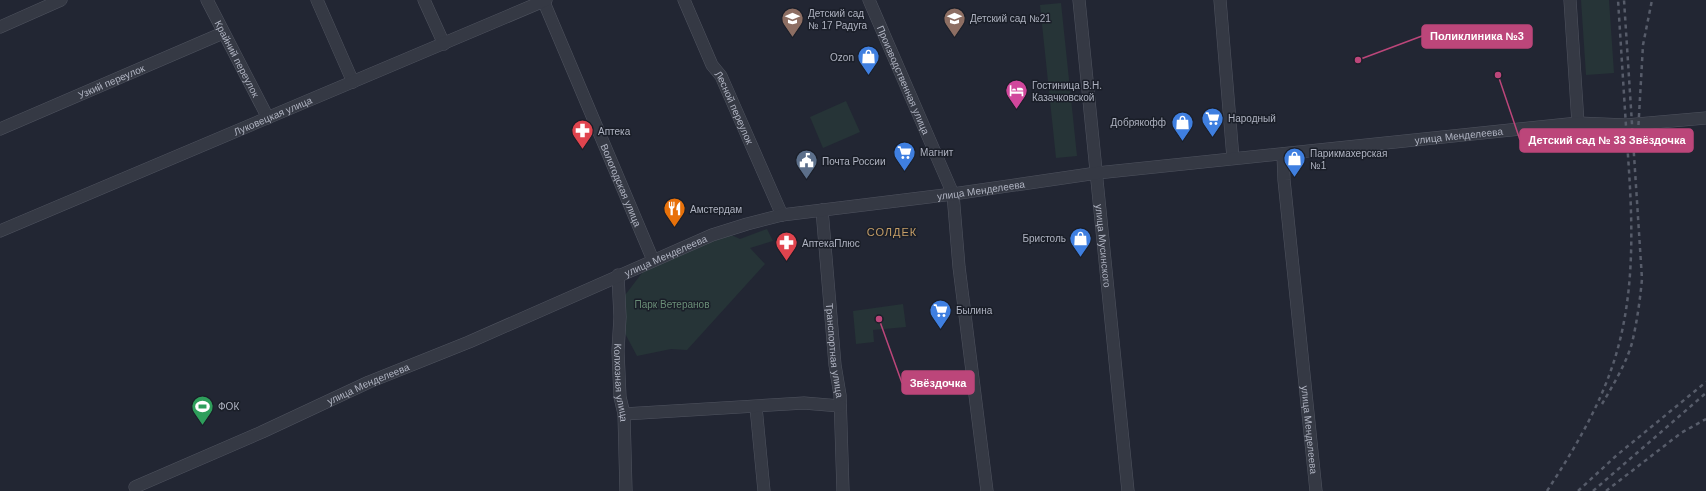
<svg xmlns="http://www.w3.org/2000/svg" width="1706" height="491" font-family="Helvetica,sans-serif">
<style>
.park{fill:#263437}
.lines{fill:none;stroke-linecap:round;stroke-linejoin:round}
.minor-casing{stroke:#4f535f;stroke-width:13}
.minor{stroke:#353944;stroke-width:12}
.rail{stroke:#575c6a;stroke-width:2.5;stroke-dasharray:4 4;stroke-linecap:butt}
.labels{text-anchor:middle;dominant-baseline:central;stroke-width:3;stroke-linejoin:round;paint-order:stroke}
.poi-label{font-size:10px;fill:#afb3c1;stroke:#1a1e28;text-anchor:start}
.street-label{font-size:10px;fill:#afb3c1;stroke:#1a1e28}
.park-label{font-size:10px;fill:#6a8e77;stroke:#1a1e28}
.neighbourhood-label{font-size:11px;letter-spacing:1px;fill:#c49d66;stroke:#1a1e28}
.leader{fill:none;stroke:#bc467a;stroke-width:1.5}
.callout-dot{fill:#bc467a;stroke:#1a1e28;stroke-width:1.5}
.callout{fill:#bc467a;stroke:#bc467a;stroke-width:1.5}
.callout-label{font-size:11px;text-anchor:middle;font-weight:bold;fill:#fff}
</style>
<rect width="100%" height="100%" fill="#222633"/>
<path class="park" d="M 1581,0 L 1609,0 L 1614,73 L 1586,75 Z
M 1061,3 L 1077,156 L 1056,158 L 1040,5 Z
M 846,101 L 860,132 L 823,148 L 810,117 Z
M 767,229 L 773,241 L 750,248 L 765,264 L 687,350 L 671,349 L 637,356 L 620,324 L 619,303 L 645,269 L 727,233 L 740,239 Z
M 903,304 L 906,327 L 873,330 L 874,342 L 856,344 L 853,311 Z"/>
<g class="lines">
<defs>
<g id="minor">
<path id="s1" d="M 207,0 L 268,118"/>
<path d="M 317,0 L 353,82"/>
<path d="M 424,0 L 444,44"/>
<path id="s2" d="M 543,0 L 653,260"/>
<path id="s3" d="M 684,0 L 712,65 L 721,76 L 782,215"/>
<path id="s4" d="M 869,0 L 953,194 L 959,267 L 987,491"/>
<path id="s5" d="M 1079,0 L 1128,491"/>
<path d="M 1220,0 L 1233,158"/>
<path d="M 1570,0 L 1578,123"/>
<path d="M 0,27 L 61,0"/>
<path id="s6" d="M 0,129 L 223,33"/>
<path id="s7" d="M 1283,154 L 1284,180 L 1316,491"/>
<path id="s8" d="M 822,210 L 835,365 L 840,395 L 843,491"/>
<path id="s9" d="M 0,231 L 546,0"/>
<path id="s10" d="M 618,275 L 620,317 L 618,351 L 620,397 L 624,414 L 626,491"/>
<path d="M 756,407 L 764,491"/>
<path d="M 624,414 L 804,403 L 840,406"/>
<path id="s11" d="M 135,487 L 262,432 L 369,382 L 469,342 L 712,235 L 747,224 L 782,215 L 953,194 L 1097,173 L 1578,123 L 1626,125 L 1706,118"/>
</g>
</defs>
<use href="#minor" class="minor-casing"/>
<use href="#minor" class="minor"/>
<path class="rail" d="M 1638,133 L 1643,45 L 1652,0
M 1602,404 C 1613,385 1626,364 1632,343 C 1637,322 1640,300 1642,279 L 1624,0
M 1547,491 C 1577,445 1605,398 1619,344 C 1636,278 1632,210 1627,142 C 1624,95 1621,47 1618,0
M 1578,491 L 1617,455 L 1706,382
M 1593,491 L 1706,393
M 1606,491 L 1681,433 L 1706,419"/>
</g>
<defs>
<symbol id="school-pin" viewBox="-11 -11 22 30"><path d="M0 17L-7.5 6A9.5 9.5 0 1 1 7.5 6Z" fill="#8d6e63" stroke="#1a1e28"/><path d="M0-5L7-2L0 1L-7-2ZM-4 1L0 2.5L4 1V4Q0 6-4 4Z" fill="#fff"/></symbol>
<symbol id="shop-pin" viewBox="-11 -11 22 30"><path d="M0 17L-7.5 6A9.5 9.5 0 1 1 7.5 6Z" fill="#3f7fe0" stroke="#1a1e28"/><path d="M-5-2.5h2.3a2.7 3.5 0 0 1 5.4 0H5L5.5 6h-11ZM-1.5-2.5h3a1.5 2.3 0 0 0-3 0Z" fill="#fff"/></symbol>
<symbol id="hotel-pin" viewBox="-11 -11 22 30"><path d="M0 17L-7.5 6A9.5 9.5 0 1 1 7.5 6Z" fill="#d1479c" stroke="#1a1e28"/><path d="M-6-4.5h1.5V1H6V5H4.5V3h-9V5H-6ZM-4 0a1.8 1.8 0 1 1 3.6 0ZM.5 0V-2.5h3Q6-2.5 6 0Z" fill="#fff"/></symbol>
<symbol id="supermarket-pin" viewBox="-11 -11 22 30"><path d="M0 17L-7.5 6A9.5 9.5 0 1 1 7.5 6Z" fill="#3f7fe0" stroke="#1a1e28"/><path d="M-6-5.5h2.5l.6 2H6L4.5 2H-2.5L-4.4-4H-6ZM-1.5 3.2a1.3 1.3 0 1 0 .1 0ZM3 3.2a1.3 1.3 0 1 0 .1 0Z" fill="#fff"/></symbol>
<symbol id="pharmacy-pin" viewBox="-11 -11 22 30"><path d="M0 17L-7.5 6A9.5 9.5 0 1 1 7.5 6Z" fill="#e0444e" stroke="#1a1e28"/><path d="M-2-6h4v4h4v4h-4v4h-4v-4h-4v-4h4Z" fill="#fff"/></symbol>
<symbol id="civic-pin" viewBox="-11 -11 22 30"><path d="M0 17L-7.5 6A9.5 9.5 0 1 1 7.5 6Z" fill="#5c6f8a" stroke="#1a1e28"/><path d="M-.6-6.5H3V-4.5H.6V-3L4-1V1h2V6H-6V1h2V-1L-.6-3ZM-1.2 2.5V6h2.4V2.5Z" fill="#fff"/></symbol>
<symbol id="restaurant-pin" viewBox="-11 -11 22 30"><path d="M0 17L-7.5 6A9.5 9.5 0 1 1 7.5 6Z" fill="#e8710a" stroke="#1a1e28"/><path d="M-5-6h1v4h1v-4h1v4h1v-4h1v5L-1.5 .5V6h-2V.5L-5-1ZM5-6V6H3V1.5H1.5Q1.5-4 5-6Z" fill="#fff"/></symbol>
<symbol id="stadium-pin" viewBox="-11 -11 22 30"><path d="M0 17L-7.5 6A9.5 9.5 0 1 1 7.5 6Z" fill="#2e9e5b" stroke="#1a1e28"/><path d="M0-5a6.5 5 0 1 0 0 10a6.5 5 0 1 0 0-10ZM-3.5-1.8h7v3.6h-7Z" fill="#fff"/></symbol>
</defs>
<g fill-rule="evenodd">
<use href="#school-pin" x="942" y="6" width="25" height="34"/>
<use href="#school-pin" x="780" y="6" width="25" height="34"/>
<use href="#shop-pin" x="856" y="44" width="25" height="34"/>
<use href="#hotel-pin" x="1004" y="78" width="25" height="34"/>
<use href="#supermarket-pin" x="1200" y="106" width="25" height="34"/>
<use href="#shop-pin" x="1170" y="110" width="25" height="34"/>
<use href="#pharmacy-pin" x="570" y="118" width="25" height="34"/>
<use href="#supermarket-pin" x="892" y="140" width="25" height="34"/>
<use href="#shop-pin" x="1282" y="146" width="25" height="34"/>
<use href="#civic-pin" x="794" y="148" width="25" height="34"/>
<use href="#restaurant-pin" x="662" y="196" width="25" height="34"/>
<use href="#shop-pin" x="1068" y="226" width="25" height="34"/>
<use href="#pharmacy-pin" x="774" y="230" width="25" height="34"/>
<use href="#supermarket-pin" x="928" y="298" width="25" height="34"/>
<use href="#stadium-pin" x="190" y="394" width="25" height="34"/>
</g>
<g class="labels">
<g class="poi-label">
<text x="808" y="13">Детский сад<tspan x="808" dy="12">№ 17 Радуга</tspan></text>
<text x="970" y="18">Детский сад №21</text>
<text x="854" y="57" text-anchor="end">Ozon</text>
<text x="1032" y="85">Гостиница В.Н.<tspan x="1032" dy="12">Казачковской</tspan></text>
<text x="1228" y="118">Народный</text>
<text x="1166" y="122" text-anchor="end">Добрякофф</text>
<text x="598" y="131">Аптека</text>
<text x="920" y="152">Магнит</text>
<text x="1310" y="153">Парикмахерская<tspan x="1310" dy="12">№1</tspan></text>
<text x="822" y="161">Почта России</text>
<text x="690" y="209">Амстердам</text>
<text x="1066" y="238" text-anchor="end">Бристоль</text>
<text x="802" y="243">АптекаПлюс</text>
<text x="956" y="310">Былина</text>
<text x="218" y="406">ФОК</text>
</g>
<g class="street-label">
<text stroke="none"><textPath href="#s1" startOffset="66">Крайний переулок</textPath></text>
<text stroke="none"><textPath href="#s4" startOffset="87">Производственная улица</textPath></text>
<text stroke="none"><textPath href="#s6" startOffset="121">Узкий переулок</textPath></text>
<text stroke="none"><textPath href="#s3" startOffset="119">Лесной переулок</textPath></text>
<text stroke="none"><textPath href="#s9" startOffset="296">Луковецкая улица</textPath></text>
<text stroke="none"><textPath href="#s11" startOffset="1384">улица Менделеева</textPath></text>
<text stroke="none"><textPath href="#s2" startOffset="201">Вологодская улица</textPath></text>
<text stroke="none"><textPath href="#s11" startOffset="903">улица Менделеева</textPath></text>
<text stroke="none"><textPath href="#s5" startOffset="247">улица Мусинского</textPath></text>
<text stroke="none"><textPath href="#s11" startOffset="579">улица Менделеева</textPath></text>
<text stroke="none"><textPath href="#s8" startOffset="141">Транспортная улица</textPath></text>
<text stroke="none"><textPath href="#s10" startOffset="108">Колхозная улица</textPath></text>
<text stroke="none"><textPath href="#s11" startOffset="255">улица Менделеева</textPath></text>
<text stroke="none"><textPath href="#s7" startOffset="277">улица Менделеева</textPath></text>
</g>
<g class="park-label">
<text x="672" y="304">Парк Ветеранов</text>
</g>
<g class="neighbourhood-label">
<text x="892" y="232">СОЛДЕК</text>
</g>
</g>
<path class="leader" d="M1358 60L1422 36M1498 75L1520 140M879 319L902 383"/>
<g class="callout-dot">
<circle cx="1358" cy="60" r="4"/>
<circle cx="1498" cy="75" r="4"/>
<circle cx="879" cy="319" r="4"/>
</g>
<g class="callout">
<rect x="1422" y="25" width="110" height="23" rx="4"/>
<rect x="1520" y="129" width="173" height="23" rx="4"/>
<rect x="902" y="371" width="72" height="23" rx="4"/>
</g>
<g class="callout-label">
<text x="1477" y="40">Поликлиника №3</text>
<text x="1607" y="144">Детский сад № 33 Звёздочка</text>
<text x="938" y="387">Звёздочка</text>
</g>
</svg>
